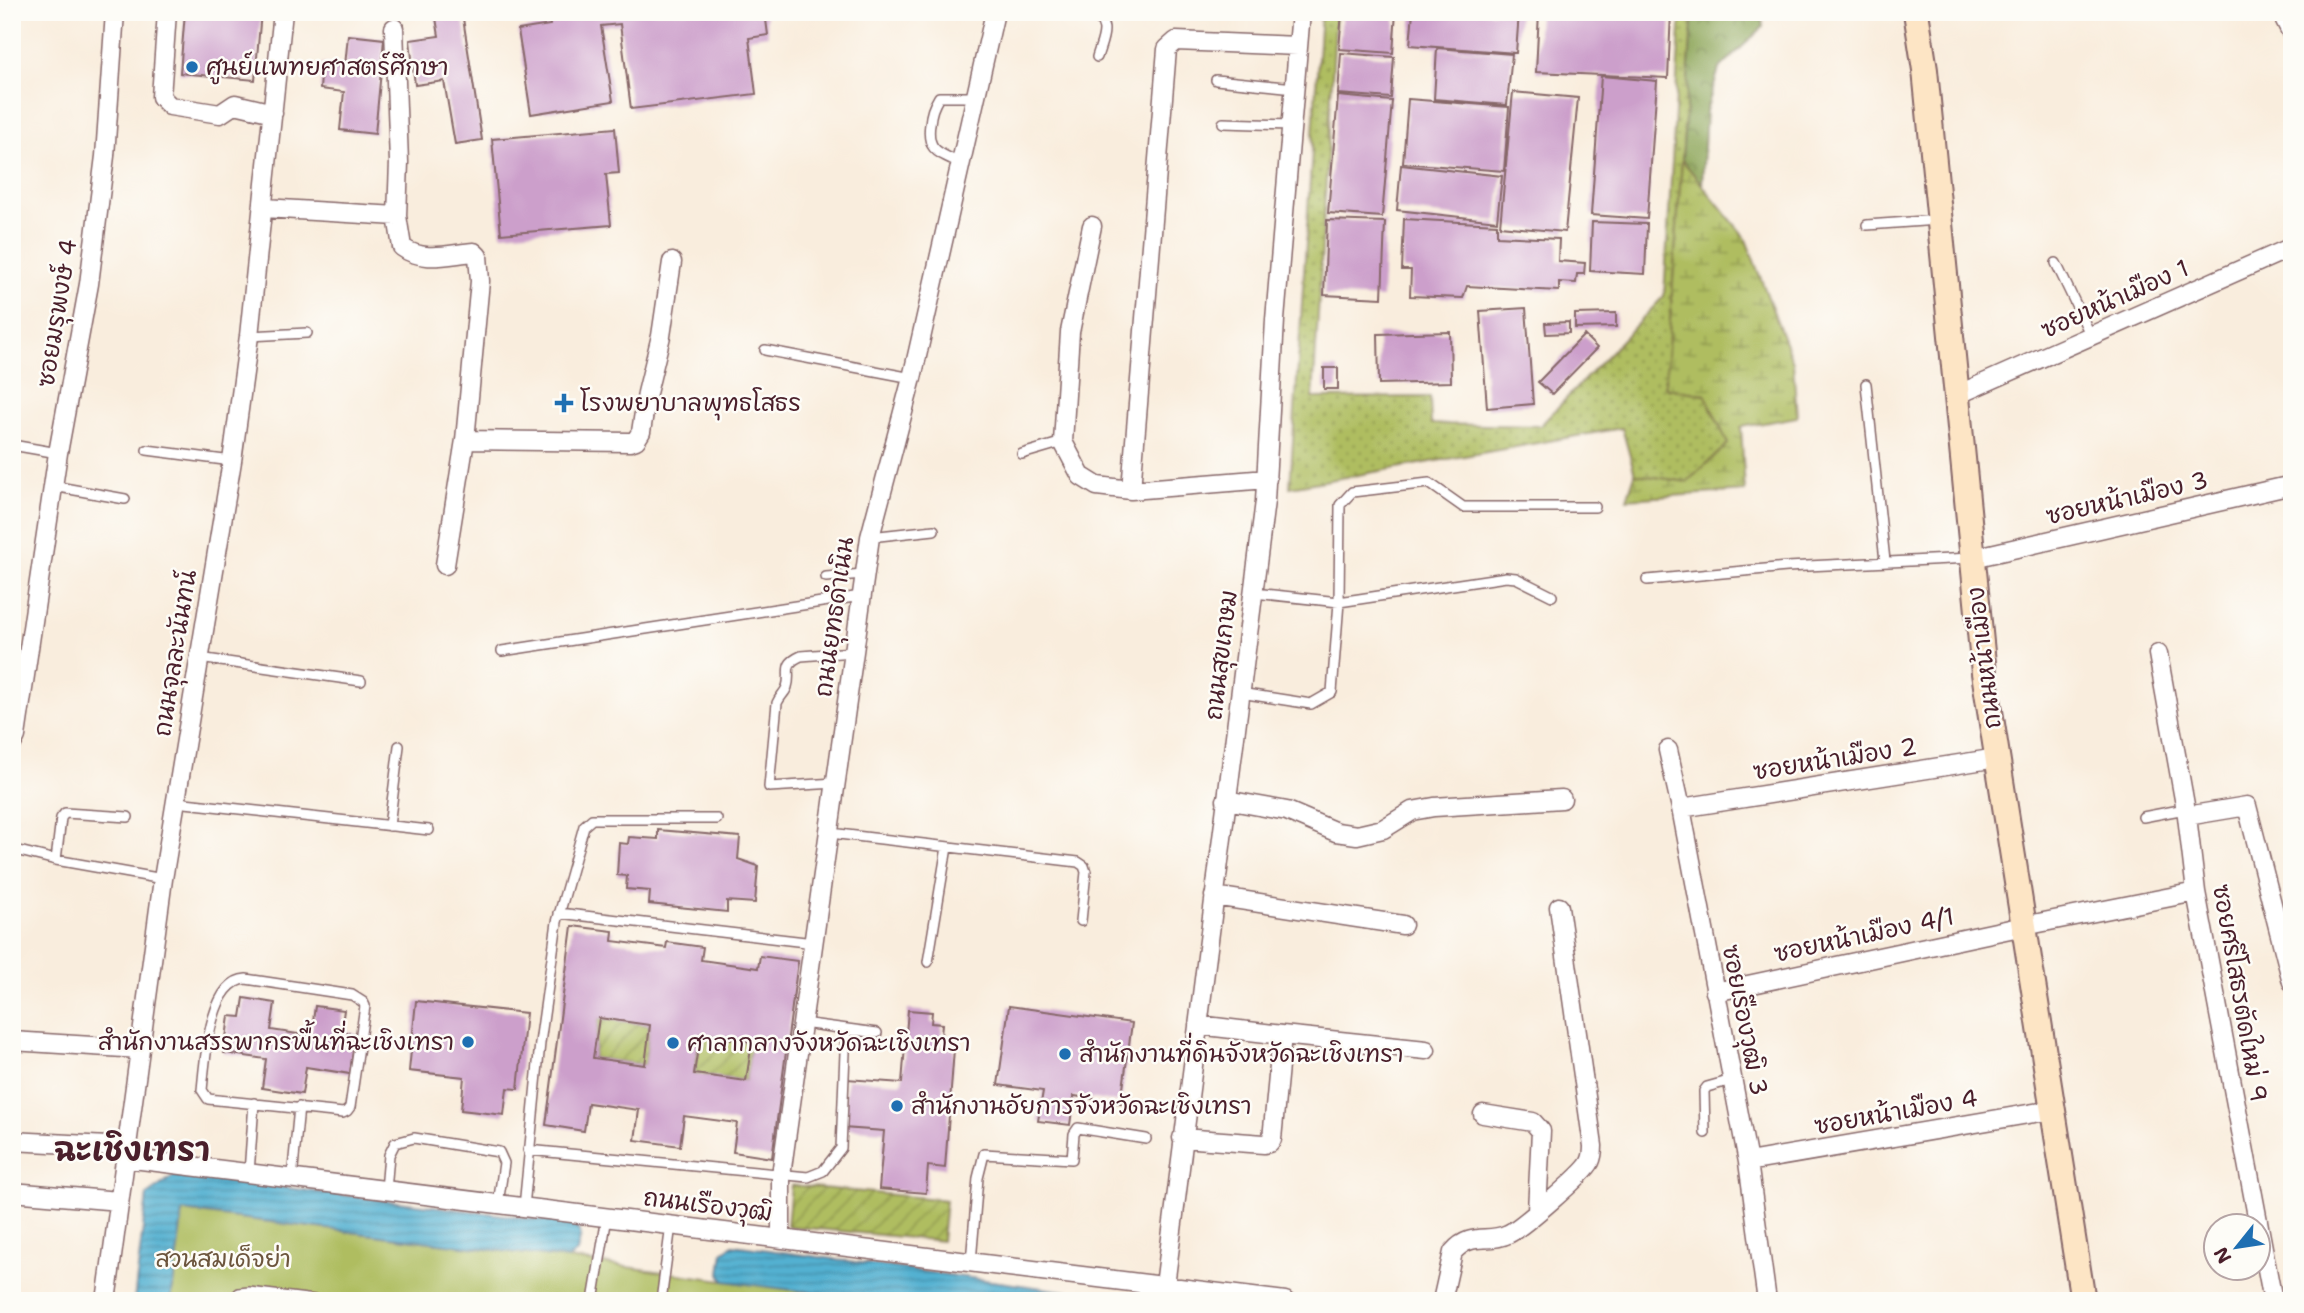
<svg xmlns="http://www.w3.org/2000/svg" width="2304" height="1313" font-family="'Shantell Sans','Playpen Sans Thai',sans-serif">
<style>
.grass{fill:url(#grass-dots);stroke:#7c6e46;stroke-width:2}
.forest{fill:url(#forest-crowns);stroke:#6a6240;stroke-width:2}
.wetland{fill:url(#wetland-marsh);stroke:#7c6e46;stroke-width:2}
.park{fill:#afbd60;stroke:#7c6e46;stroke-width:2}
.garden{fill:url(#garden-furrows);stroke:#7c6e46;stroke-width:2}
.water{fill:url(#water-rules);stroke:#4e687e;stroke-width:2}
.building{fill:#cc9fcb;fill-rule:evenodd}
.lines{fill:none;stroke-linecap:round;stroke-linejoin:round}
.lane-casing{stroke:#876769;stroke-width:12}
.street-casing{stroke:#876769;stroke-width:21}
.secondary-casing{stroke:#876769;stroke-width:28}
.lane{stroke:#fff;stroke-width:9}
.street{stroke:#fff;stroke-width:18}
.secondary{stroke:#fde5c5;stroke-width:24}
.poi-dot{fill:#1f6fb2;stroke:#fdfcf7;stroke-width:2.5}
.labels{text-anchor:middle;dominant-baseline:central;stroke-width:5;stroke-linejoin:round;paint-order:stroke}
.poi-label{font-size:24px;fill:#4a1f2b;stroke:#fdfcf7;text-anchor:start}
.street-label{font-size:24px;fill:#4a1f2b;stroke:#fdfcf7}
.park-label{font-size:24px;fill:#6d563e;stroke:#fdfcf7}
.district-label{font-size:32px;font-weight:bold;fill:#4a1f2b;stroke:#fdfcf7}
</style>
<defs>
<pattern id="grass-dots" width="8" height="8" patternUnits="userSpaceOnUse" patternTransform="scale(1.75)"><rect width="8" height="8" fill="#afbd60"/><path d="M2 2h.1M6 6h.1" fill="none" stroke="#90994f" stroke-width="1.8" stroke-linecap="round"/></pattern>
<pattern id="forest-crowns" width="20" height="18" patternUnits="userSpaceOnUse" patternTransform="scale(1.75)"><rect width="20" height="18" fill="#8ba456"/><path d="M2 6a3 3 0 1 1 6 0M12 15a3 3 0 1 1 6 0" fill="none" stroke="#748547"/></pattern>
<pattern id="wetland-marsh" width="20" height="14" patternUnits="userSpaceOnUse" patternTransform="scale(1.75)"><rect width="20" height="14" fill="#afbd60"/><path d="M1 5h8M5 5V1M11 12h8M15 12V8" fill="none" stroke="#90994f"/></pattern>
<pattern id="garden-furrows" width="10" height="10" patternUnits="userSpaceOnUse" patternTransform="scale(1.75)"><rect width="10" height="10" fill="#afbd60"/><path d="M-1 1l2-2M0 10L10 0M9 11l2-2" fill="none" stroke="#90994f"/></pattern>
<pattern id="water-rules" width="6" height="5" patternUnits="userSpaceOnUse" patternTransform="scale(1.75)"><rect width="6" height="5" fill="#53b1d1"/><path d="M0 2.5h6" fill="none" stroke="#478faa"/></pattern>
</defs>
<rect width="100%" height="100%" fill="#fdfcf7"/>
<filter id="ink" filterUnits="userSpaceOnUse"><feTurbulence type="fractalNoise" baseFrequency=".0143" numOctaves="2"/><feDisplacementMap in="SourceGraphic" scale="14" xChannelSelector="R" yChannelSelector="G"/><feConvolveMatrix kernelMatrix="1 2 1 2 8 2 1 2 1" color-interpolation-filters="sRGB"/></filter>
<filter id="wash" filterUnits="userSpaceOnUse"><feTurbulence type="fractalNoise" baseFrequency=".00686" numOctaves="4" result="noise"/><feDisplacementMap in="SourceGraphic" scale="28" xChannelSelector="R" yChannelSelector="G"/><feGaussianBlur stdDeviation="1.57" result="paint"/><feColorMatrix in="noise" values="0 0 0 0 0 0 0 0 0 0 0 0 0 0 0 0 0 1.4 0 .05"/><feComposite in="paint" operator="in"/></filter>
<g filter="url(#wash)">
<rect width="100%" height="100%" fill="#f9eddd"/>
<path class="grass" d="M 1321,12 L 1336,12 L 1313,398 L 1430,397 L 1431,424 L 1540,426 L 1664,296 L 1681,12 L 1693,12 L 1665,388 L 1705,394 L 1729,445 L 1687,482 L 1635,474 L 1622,428 L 1290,487 Z"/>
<path class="forest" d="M 1693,12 L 1761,12 L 1763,27 L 1719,69 L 1706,111 L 1702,185 L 1682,160 Z"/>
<path class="wetland" d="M 1682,160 L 1745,237 L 1793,363 L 1797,417 L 1741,427 L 1745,491 L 1627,499 L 1635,474 L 1687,482 L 1728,444 L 1705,394 L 1665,388 Z"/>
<path class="park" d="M 182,1211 L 568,1259 L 876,1301 L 171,1301 Z"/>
<path class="garden" d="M 599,1018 L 650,1025 L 645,1065 L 593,1058 Z
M 700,1034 L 752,1042 L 746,1081 L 694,1074 Z
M 791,1185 L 946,1200 L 942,1241 L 787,1226 Z"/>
<path class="water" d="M 176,1174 L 575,1224 L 581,1235 L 577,1252 L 568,1259 L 183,1211 L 171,1301 L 134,1301 L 147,1195 Z
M 733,1245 L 1129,1300 L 1130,1301 L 876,1301 L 724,1281 L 720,1273 L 723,1252 Z"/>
<g id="blocks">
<path class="building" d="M 185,12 L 261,12 L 255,80 L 180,73 Z
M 435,12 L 462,12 L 482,140 L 455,144 L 444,81 L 415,85 L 410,40 L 439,36 Z
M 549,12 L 765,12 L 768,35 L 749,38 L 756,94 L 631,109 L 620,24 L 601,26 L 613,101 L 531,114 L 518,30 L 550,25 Z
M 1342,12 L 1396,12 L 1393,53 L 1339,49 Z
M 1413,12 L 1519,12 L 1516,53 L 1410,45 Z
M 1539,12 L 1671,12 L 1668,78 L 1536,72 Z
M 348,35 L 384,39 L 375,134 L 340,130 L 344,92 L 320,89 L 322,64 L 345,66 Z
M 1437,48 L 1512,54 L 1507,105 L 1434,99 Z
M 1341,53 L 1394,57 L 1391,98 L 1338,94 Z
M 1601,76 L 1657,81 L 1647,219 L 1591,215 Z
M 1513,92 L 1578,98 L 1565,232 L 1500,226 Z
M 1338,96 L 1392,101 L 1382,217 L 1328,213 Z
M 1408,99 L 1509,107 L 1504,171 L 1403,163 Z
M 615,128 L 619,173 L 606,174 L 611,225 L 501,234 L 492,139 Z
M 1401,165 L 1502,176 L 1497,221 L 1397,210 Z
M 1404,219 L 1497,224 L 1497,236 L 1559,239 L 1558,261 L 1585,263 L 1584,274 L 1577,274 L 1576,283 L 1559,282 L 1559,291 L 1467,286 L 1463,298 L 1410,296 L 1411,270 L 1402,270 Z
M 1327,220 L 1385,222 L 1382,298 L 1324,295 Z
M 1592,222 L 1647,224 L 1645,274 L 1590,271 Z
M 1526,308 L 1533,404 L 1487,408 L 1480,311 Z
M 1616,313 L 1616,327 L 1575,328 L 1575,314 Z
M 1569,322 L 1569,333 L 1546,334 L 1545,323 Z
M 1450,332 L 1451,382 L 1379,384 L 1378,334 Z
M 1584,335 L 1597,348 L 1552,394 L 1538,382 Z
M 1324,368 L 1338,368 L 1338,389 L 1324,389 Z
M 658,830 L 740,837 L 738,859 L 758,866 L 755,903 L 727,901 L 727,912 L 649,904 L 650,891 L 626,889 L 627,876 L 617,875 L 619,843 L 628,844 L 629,837 L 658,839 Z
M 572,926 L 613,931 L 612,941 L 666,948 L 667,942 L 703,947 L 701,960 L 758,968 L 760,956 L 798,961 L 772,1158 L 733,1152 L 737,1123 L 684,1116 L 680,1146 L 635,1140 L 639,1110 L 588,1103 L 584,1131 L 546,1125 ZM 599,1018 L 650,1025 L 645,1065 L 593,1058 ZM 700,1034 L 752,1042 L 746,1081 L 694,1074 Z
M 244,998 L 275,1003 L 271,1030 L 311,1036 L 315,1006 L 344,1010 L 341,1031 L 355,1034 L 350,1074 L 306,1067 L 302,1094 L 262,1088 L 266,1059 L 224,1053 L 229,1016 L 241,1017 Z
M 416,1001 L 526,1013 L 518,1089 L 507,1088 L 504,1115 L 461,1110 L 464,1077 L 409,1071 Z
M 1009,1006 L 1132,1023 L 1121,1103 L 1074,1096 L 1070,1125 L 1038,1121 L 1043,1091 L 998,1085 Z
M 908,1010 L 932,1012 L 931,1023 L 942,1024 L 940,1048 L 954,1049 L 945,1168 L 928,1166 L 926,1193 L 879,1189 L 884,1131 L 843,1128 L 847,1079 L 902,1083 Z"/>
</g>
</g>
<g filter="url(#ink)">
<use href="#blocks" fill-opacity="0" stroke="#876769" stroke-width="2"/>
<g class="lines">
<defs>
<path id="lane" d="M 1090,12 C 1112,24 1103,37 1097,57
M 1216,80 L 1295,88
M 1223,123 L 1292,125
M 962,164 C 940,153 926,152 930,124 C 931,113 933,107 939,97 L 977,97
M 1867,225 L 1938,220
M 2056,263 L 2091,336
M 249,336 L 307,333
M 765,350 L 912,378
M 1866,384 L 1885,561
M 12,445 L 58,453
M 147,450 L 232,461
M 1022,454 L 1063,442
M 53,486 L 125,499
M 870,537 L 934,530
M 826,577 L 864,574
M 1647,580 L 1787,567 L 1971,558
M 1254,593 L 1339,602 L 1506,577 L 1516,578 L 1552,596
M 502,651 L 861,596
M 199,658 L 361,681
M 1240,693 L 1311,704 L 1332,692 L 1339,602 L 1340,505 L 1352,492 L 1429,483 L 1463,507 L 1595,507
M 836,783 L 769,787 L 777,703 C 780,696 785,693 787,687 C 792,672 781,665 801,656 L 853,652
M 176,802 L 429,830
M 2143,817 L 2185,809
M 389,826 L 399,746
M 830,833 L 1078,862 L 1084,866 L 1086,872 L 1081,921
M 19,851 L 56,860 L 163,879
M 56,860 L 61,818 L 65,813 L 128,817
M 559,913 L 814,943
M 928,962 L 947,847
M 246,979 L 352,995 L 363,1002 L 365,1006 L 350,1107 L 347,1111 L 343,1113 L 208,1099 L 202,1090 C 205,1062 209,981 246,979 Z
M 802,1023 L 877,1033
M 1705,1133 L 1704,1091 L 1707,1087 L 1732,1080
M 528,1150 L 808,1177 L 823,1171 L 841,1148 L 846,1029
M 249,1173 L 254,1103
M 292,1179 L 299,1107
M 386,1190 L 389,1155 L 395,1143 L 414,1138 L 499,1152 L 504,1163 L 498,1204
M 524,1207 L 540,1043 L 557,922 L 584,826 L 592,819 L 717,819
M 971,1262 L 978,1178 L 984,1154 L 1072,1159 L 1074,1134 L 1078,1128 L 1146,1139
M 231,1301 L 239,1293 L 249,1292 L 323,1301
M 593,1301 L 607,1217
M 661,1301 L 671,1225"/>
<path id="street" d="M 167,12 L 161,97 L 170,106 L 220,114 L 235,104 L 273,113
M 2281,12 L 2292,34
M 394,28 L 399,162 L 397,216
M 264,208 L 397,216 L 402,247 C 423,263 449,254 474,252 L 478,256 L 480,281 L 465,440 L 630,442 L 636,440 L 641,432 L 647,393 L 661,336 L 672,262
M 1092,226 L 1070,332 L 1063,442 L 1081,476 L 1097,486 L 1131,490 L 1167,49 L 1176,41 L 1298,46
M 1957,395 L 2292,247
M 1131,490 L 1267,479
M 1973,558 L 2292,485
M 445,565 L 465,440
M 2158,654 L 2187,816 L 2196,892 L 2273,1301
M 12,744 L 16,736 L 58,453 L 89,284 L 105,156 L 115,12
M 1668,750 L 1681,808 L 1748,1162 L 1767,1301
M 1226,800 L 1287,811 L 1336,832 L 1357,835 L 1383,829 L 1412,811 L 1434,807 L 1562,799
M 1681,808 L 1997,758
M 2187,816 L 2247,806 L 2292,982
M 1214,896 L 1403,925
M 1715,992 L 2024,926 L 2196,892
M 1282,1035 L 1426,1050
M 12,1041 L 140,1049
M 1483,1114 L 1533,1122 L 1541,1131 L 1537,1211
M 1182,1138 L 1264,1144 L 1269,1143 L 1272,1139 L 1282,1035 L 1198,1025
M 12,1141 L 127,1147
M 125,1158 L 1285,1301
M 1748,1162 L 2052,1110
M 12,1192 L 119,1201
M 781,1239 L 781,1175 L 870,537 L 912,378 L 995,12
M 106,1301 L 163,879 L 232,461 L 249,336 L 283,12
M 1163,1301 L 1265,501 L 1275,320 L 1301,12
M 1442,1301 L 1453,1252 C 1471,1231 1487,1244 1508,1234 C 1520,1229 1585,1173 1590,1162 C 1592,1158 1593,1151 1593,1146 L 1559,907"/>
<path id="secondary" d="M 1916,12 L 1925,70 L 1984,673 L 2083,1301"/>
</defs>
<use href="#lane" class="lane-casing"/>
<use href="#street" class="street-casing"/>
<use href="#secondary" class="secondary-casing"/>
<use href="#lane" class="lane"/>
<use href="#street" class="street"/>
<use href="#secondary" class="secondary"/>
</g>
</g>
<g class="poi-dot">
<circle cx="192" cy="67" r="7"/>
<path d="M560.5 392.5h7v7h7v7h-7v7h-7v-7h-7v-7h7z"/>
<circle cx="468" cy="1042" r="7"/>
<circle cx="673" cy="1043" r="7"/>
<circle cx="1065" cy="1054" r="7"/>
<circle cx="897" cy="1106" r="7"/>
</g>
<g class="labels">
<g class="poi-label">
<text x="206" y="67">ศูนย์แพทยศาสตร์ศึกษา</text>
<text x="580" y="403">โรงพยาบาลพุทธโสธร</text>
<text x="454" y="1042" text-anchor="end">สำนักงานสรรพากรพื้นที่ฉะเชิงเทรา</text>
<text x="687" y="1043">ศาลากลางจังหวัดฉะเชิงเทรา</text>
<text x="1079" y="1054">สำนักงานที่ดินจังหวัดฉะเชิงเทรา</text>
<text x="911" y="1106">สำนักงานอัยการจังหวัดฉะเชิงเทรา</text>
</g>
<g class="street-label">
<text transform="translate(2115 299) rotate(-24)">ซอยหน้าเมือง 1</text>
<text transform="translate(57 313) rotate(-81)">ซอยมรุพงษ์ 4</text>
<text transform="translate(2127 498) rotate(-13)">ซอยหน้าเมือง 3</text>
<text transform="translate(834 617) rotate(-82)">ถนนยุทธดำเนิน</text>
<text transform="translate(175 653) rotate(-81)">ถนนจุลละนันทน์</text>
<text transform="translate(1221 655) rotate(-83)">ถนนสุขเกษม</text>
<text transform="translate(1984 658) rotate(-97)">ถนนหน้าเมือง</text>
<text transform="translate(1835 759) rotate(-9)">ซอยหน้าเมือง 2</text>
<text transform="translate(1864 935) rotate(-12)">ซอยหน้าเมือง 4/1</text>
<text transform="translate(2240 993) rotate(80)">ซอยศรีโสธรตัดใหม่ 9</text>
<text transform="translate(1745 1020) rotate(79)">ซอยเรืองวุฒิ 3</text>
<text transform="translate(1896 1112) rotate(-10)">ซอยหน้าเมือง 4</text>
<text transform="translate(708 1205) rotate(7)">ถนนเรืองวุฒิ</text>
</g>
<g class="park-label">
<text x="223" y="1259">สวนสมเด็จย่า</text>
</g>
<g class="district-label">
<text x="132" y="1149">ฉะเชิงเทรา</text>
</g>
</g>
<rect width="2304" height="1313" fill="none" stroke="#fdfcf7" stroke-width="42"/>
<g transform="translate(2237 1247) rotate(240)"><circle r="33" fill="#fdfcf7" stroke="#b5a4a5" stroke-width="2"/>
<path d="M0-5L12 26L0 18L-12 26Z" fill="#1f6fb2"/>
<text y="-10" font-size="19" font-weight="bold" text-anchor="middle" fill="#4a1f2b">N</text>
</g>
</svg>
